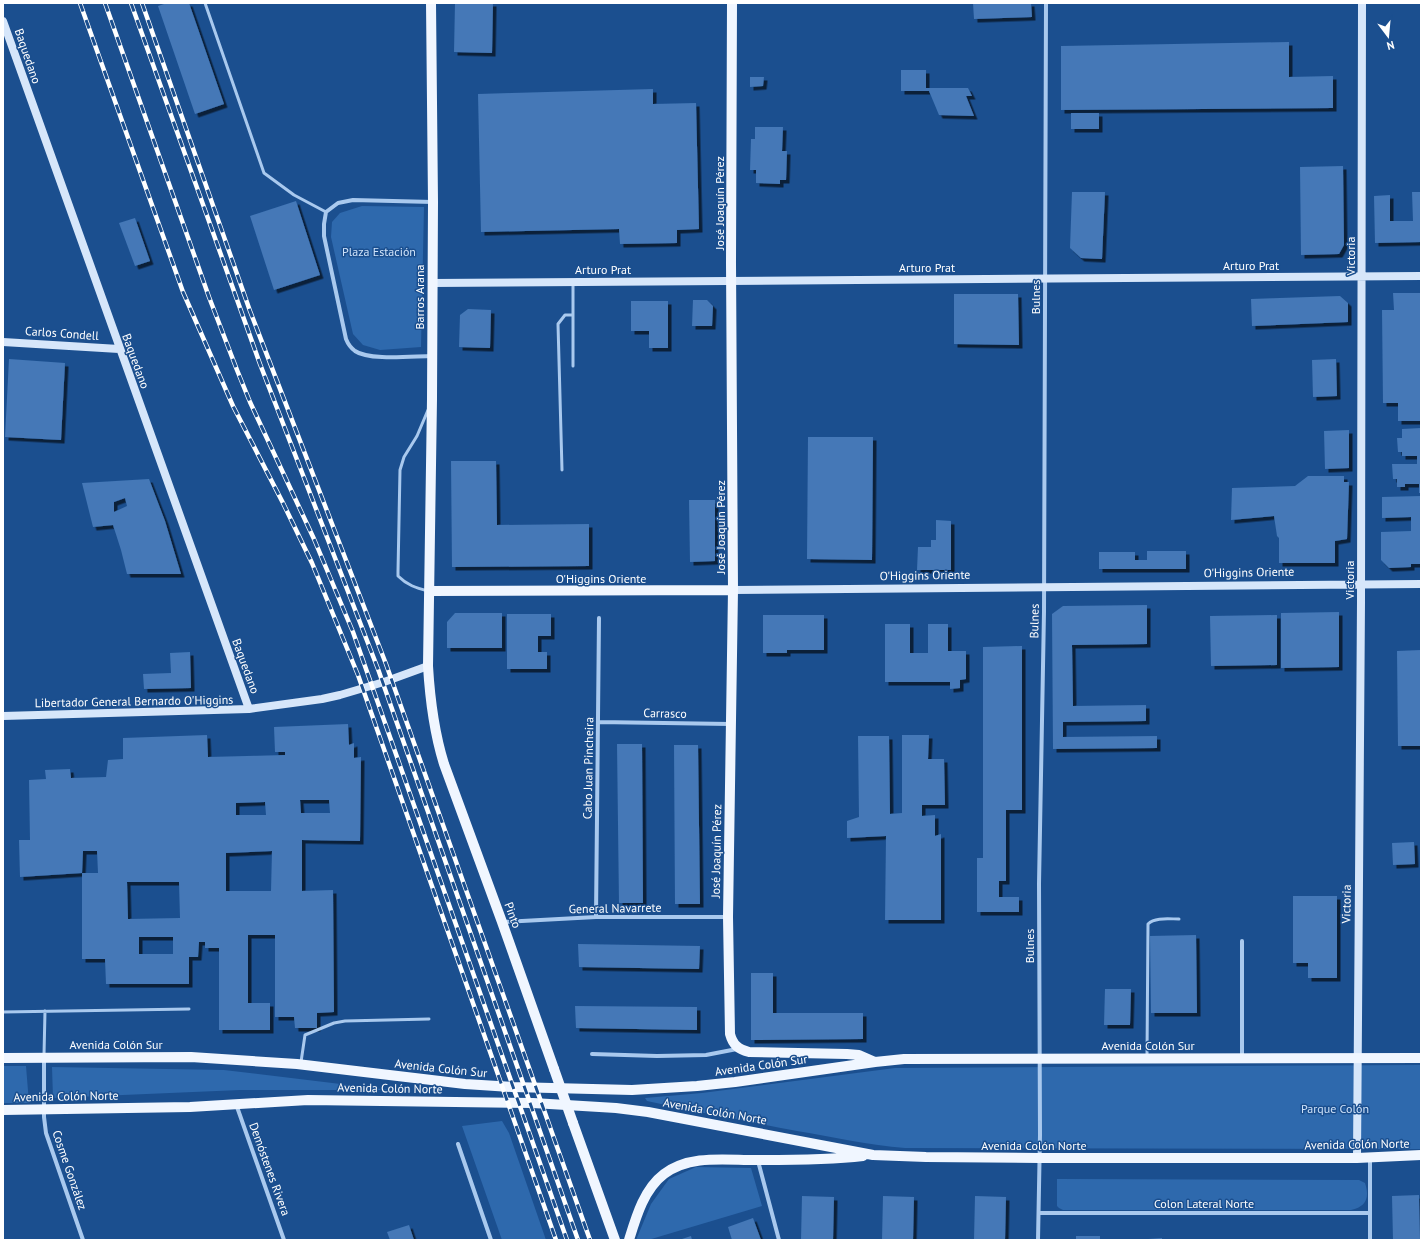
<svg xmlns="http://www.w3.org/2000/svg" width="1424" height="1243" font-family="'PT Sans',sans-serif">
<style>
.green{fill:#2e69ad}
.building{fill:#4478b7;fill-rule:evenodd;filter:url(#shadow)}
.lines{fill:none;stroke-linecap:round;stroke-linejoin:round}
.lane{stroke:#a9c9ee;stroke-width:3}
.street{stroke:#a9c9ee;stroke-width:4}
.secondary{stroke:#d6e6fa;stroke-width:8}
.primary{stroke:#f0f6ff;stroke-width:10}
.rail-casing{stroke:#fff;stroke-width:4.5}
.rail{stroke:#1b4f8f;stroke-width:3;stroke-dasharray:9;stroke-linecap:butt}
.primary-bridge{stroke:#f0f6ff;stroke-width:10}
.labels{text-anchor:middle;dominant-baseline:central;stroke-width:3;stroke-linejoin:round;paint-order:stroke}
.street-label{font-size:12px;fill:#fff;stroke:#1b4f8f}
.park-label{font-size:12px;fill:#cfe3fa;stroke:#1b4f8f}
</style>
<defs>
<filter id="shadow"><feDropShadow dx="3.5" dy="3.5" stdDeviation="0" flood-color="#0009"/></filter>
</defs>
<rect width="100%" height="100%" fill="#1b4f8f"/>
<path class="green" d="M 362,206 L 424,207 L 421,347 L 380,350 L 363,345 L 353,334 L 331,237 L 332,222 L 340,213 Z
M 1421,1065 L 1421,1149 L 905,1148 C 869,1145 833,1137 797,1131 C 747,1121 697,1112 647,1101 L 645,1098 L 702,1093 L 895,1068 Z
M 3,1066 L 26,1066 L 29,1103 L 3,1103 Z
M 52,1067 L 224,1070 L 390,1090 L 240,1090 L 53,1098 Z
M 502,1121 L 509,1133 L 546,1240 L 502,1240 L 462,1126 Z
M 696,1167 L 751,1168 L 762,1206 L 648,1240 L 636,1240 L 651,1204 L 669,1179 Z
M 1057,1179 L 1359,1180 L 1365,1183 C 1370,1198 1366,1207 1351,1210 L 1063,1210 L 1059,1208 L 1057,1206 Z"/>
<path class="building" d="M 167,3 L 189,3 L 224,104 L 195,114 L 158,6 Z
M 455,3 L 493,3 L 492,53 L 454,52 Z
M 973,3 L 1031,3 L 1032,17 L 974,19 Z
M 1289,42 L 1289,77 L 1333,76 L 1333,108 L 1061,110 L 1061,46 Z
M 901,70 L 926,70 L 926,88 L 968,88 L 972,96 L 966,96 L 974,116 L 939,115 L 929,91 L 901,91 Z
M 750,77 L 764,77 L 763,86 L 750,87 Z
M 653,89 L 653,104 L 696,103 L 699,229 L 677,230 L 677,243 L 620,244 L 619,229 L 481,232 L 478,94 Z
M 1071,113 L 1099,113 L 1099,129 L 1071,129 Z
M 755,127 L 783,127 L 782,151 L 787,151 L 786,180 L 780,180 L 780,184 L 756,183 L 756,170 L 750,170 L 751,139 L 755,139 Z
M 1343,166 L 1344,245 L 1339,254 L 1301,255 L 1300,167 Z
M 1072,192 L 1105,192 L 1102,259 L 1081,258 L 1070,248 Z
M 1412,192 L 1421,192 L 1421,242 L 1375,243 L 1374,196 L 1390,195 L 1390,221 L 1413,221 Z
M 296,201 L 320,275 L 274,290 L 250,216 Z
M 135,218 L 150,261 L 135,266 L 119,223 Z
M 1393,293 L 1421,293 L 1421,421 L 1398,421 L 1398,403 L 1383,403 L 1382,310 L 1394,310 Z
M 954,294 L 1018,294 L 1019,345 L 954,344 Z
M 1340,296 L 1348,303 L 1348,322 L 1252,326 L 1251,299 Z
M 693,300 L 707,300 L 713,306 L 712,326 L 692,326 Z
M 631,301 L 668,301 L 668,348 L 649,348 L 649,331 L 631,331 Z
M 468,309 L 491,310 L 490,348 L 459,347 L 460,315 Z
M 9,359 L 65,363 L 61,440 L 5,437 Z
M 1336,359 L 1337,396 L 1313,397 L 1312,360 Z
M 1421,428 L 1421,493 L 1419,493 L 1419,484 L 1405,484 L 1405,487 L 1397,487 L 1397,479 L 1393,479 L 1392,464 L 1417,464 L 1417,456 L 1402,456 L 1402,452 L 1398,452 L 1397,438 L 1402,438 L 1402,429 Z
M 1349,430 L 1349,468 L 1325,469 L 1324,431 Z
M 808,437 L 873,437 L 872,560 L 807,559 Z
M 451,461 L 496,461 L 497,525 L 589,524 L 589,566 L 452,567 Z
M 1308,476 L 1344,476 L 1344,482 L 1349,482 L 1347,539 L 1335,541 L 1335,563 L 1279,563 L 1279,538 L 1277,536 L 1274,516 L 1231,520 L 1232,488 L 1295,486 Z
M 149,479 L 165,521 L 181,574 L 127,574 L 121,550 L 113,525 L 93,527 L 82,483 ZM 125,498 L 127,506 L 114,512 L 114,502 Z
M 1421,496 L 1421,564 L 1411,564 L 1411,567 L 1389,568 L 1381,560 L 1381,532 L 1411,531 L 1411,517 L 1382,518 L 1382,497 Z
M 689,500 L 715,500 L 715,561 L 690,562 Z
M 936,520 L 951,521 L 951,570 L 917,570 L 918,547 L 931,547 L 931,540 L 936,540 Z
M 1147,551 L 1186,551 L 1186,569 L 1099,569 L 1099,552 L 1135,552 L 1135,560 L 1147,560 Z
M 1147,605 L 1147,644 L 1072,645 L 1073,706 L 1146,705 L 1146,721 L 1063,722 L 1063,737 L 1157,736 L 1157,748 L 1053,749 L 1052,614 L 1063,606 Z
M 1339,612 L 1339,667 L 1281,668 L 1281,613 Z
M 455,613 L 502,613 L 502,648 L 447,648 L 447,622 Z
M 507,614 L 551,614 L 551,636 L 538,636 L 538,652 L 547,652 L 547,669 L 507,669 Z
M 763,615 L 824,615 L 824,650 L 787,650 L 787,653 L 763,653 Z
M 1277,615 L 1277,665 L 1211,666 L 1210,616 Z
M 885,624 L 910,624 L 910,653 L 928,653 L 928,624 L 948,624 L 948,651 L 966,651 L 966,679 L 960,680 L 960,688 L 950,689 L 950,682 L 885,682 Z
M 1022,646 L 1022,810 L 1006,810 L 1006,881 L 999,881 L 999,897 L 1019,897 L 1019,912 L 977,912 L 977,858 L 983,858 L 983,647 Z
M 1421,650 L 1421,746 L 1398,746 L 1397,651 Z
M 190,652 L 191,688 L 144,689 L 143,674 L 171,673 L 170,653 Z
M 348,724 L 349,745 L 354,743 L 354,758 L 361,757 L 360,841 L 302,840 L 302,891 L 333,890 L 334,1012 L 317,1013 L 317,1028 L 295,1028 L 294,1017 L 275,1017 L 275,935 L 248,935 L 248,1003 L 270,1003 L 270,1030 L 219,1030 L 219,948 L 205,948 L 205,942 L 199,942 L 198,957 L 189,957 L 189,984 L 106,984 L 105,959 L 82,959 L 82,873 L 98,873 L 97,851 L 83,851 L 82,873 L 20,877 L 19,840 L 30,840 L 29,780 L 46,779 L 45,770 L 70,769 L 71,778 L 106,777 L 108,760 L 123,759 L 123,738 L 207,735 L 208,757 L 285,755 L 285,752 L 275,752 L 274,727 ZM 300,800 L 329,800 L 330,813 L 301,813 ZM 265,802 L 266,815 L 236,815 L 236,803 ZM 272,851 L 271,891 L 226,891 L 226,853 ZM 127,882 L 179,882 L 180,918 L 128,919 ZM 139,937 L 173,937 L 173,954 L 139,954 Z
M 902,735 L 929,735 L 928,759 L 944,759 L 945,805 L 922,805 L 922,816 L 935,815 L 935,836 L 941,834 L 941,920 L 885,920 L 886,836 L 847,838 L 847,821 L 859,817 L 858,736 L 889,736 L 890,814 L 902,813 Z
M 617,744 L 642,744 L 643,903 L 619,903 Z
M 674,745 L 698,745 L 700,904 L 675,904 Z
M 1414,842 L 1415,864 L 1393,865 L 1392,843 Z
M 1293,896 L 1337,896 L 1337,978 L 1308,978 L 1308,963 L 1293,963 Z
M 1196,935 L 1197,1013 L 1151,1013 L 1150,936 Z
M 578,944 L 700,946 L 699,969 L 579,967 Z
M 751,973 L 773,973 L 773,1013 L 863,1013 L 863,1039 L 751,1040 Z
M 1105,989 L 1131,989 L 1130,1025 L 1104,1025 Z
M 575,1006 L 697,1007 L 697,1030 L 576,1028 Z
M 1419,1195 L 1420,1240 L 1393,1240 L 1392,1196 Z
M 802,1196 L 834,1197 L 833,1240 L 801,1240 Z
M 883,1196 L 914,1197 L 913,1240 L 882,1240 Z
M 975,1196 L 1006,1197 L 1005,1240 L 974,1240 Z
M 753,1218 L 761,1240 L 732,1240 L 728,1227 Z
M 409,1225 L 414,1240 L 390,1240 L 387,1232 Z
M 691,1236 L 692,1240 L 679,1240 Z
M 1076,1236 L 1100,1236 L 1100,1240 L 1076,1240 Z
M 1162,1238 L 1162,1240 L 1148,1240 L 1148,1239 Z"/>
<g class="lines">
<path class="lane" d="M 205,3 L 264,173 L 294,195 L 326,212
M 573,366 L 573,282
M 428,410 L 417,436 L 404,457 L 400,470 L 398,572 L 398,576 C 407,585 416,588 428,591
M 562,470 L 558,324 L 565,315 L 573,315
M 3,1012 L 189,1009
M 44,1055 L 45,1011
M 1147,1057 L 1148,924 C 1155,917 1169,919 1179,919
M 301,1062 L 305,1035 L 334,1023 L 345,1021 L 429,1019"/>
<path class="street" d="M 432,356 C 414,356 369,361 355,351 C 351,348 348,344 346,339 L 324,236 L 324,224 L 326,212 L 338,203 L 353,200 L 433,202
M 598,722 L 730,724
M 596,917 L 599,618
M 503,922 L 596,917 L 728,917
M 592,1054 L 657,1056 L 706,1055 L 737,1049
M 1242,1057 L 1242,941
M 44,1058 L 44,1117 L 46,1133 L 83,1240
M 236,1104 L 284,1240
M 458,1144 L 491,1240
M 1370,1157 L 1370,1240
M 758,1161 L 779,1240
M 1039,1213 L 1370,1213
M 1038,1240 L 1040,1135 L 1039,884 L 1044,612 L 1046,3"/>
<path class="secondary" d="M 3,21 L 249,709
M 432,283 L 1421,276
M 3,342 L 119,349
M 733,590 L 1421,584
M 3,716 L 249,709 L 322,699 L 340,695 L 384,682 L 428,666
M 1357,1158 L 1361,602 L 1362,3"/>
<path class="primary" d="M 431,3 L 433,202 L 432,399 L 428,666 C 430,700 434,732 444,764 L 502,922 L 554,1069
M 732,3 L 731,263 L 733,590 L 728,917 L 730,1034 C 733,1045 738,1049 749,1052 L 847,1054 L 859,1055 L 875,1062
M 430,591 L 733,590
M 3,1058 L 191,1057 L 297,1064 L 465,1084 L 512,1087 L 632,1090 L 697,1086 L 735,1082 L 875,1062 L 904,1059 L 1421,1058
M 3,1110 L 190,1107 L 308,1100 L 533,1103 L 616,1108 L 648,1112 L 873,1155 L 926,1157 L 1040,1158 L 1357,1158 L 1421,1155
M 573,1123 L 615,1240
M 629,1240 C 636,1217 644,1189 664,1174 C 692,1153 730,1161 762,1160 C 796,1160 829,1160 863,1156"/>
<defs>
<path id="rail" d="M 80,3 L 183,292 L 233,406 L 283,503 L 312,563 L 358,675 L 556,1240
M 105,3 L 209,297 L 237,370 L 250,402 L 314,539 L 353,632 L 567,1240
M 131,3 L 260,364 L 378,669 L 578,1240
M 142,3 L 250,311 L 386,664 L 590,1240"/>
</defs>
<use href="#rail" class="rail-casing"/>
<use href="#rail" class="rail"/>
<path class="primary-bridge" d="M 554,1069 L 573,1123"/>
</g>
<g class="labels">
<g class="street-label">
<text transform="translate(28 56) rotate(71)">Baquedano</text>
<text transform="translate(719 203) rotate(-90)">José Joaquín Pérez</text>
<text transform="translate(1350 256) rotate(-90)">Victoria</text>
<text x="1251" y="265">Arturo Prat</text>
<text x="927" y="267">Arturo Prat</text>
<text x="603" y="269">Arturo Prat</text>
<text transform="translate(419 297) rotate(-90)">Barros Arana</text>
<text transform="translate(1035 297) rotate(-90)">Bulnes</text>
<text transform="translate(62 333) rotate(4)">Carlos Condell</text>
<text transform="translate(136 361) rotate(70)">Baquedano</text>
<text transform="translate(720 527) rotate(-90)">José Joaquín Pérez</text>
<text transform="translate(1249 572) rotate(-1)">O'Higgins Oriente</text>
<text transform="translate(925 575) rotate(-1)">O'Higgins Oriente</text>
<text x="601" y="578">O'Higgins Oriente</text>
<text transform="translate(1349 580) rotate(-90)">Victoria</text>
<text transform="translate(1034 621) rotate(-89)">Bulnes</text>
<text transform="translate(246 666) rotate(70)">Baquedano</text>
<text transform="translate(134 701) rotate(-1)">Libertador General Bernardo O'Higgins</text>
<text transform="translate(665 713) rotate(1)">Carrasco</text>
<text transform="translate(588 768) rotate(-89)">Cabo Juan Pincheira</text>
<text transform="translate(716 851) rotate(-89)">José Joaquín Pérez</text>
<text transform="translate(1346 904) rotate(-89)">Victoria</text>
<text transform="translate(615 908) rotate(-1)">General Navarrete</text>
<text transform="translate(513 915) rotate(70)">Pinto</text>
<text transform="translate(1029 946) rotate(-90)">Bulnes</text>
<text x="116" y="1044">Avenida Colón Sur</text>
<text x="1148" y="1045">Avenida Colón Sur</text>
<text transform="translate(761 1065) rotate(-8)">Avenida Colón Sur</text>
<text transform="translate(441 1068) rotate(6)">Avenida Colón Sur</text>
<text transform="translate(390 1088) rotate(1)">Avenida Colón Norte</text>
<text transform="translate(66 1096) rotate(-1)">Avenida Colón Norte</text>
<text transform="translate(715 1111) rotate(10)">Avenida Colón Norte</text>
<text transform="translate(1357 1144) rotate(-1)">Avenida Colón Norte</text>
<text x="1034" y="1145">Avenida Colón Norte</text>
<text transform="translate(270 1169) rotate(70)">Demóstenes Rivera</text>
<text transform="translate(70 1170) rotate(71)">Cosme González</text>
<text x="1204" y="1203">Colon Lateral Norte</text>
</g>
<g class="park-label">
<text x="379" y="251">Plaza Estación</text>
<text x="1335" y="1108">Parque Colón</text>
</g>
</g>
<rect width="1424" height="1243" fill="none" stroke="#ffffff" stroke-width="8"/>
<g transform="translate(1388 36) rotate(164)" stroke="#1b4f8f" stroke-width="3" paint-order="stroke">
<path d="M0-3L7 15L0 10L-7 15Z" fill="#ffffff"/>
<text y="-6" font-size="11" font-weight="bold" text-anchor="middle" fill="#ffffff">N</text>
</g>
</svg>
